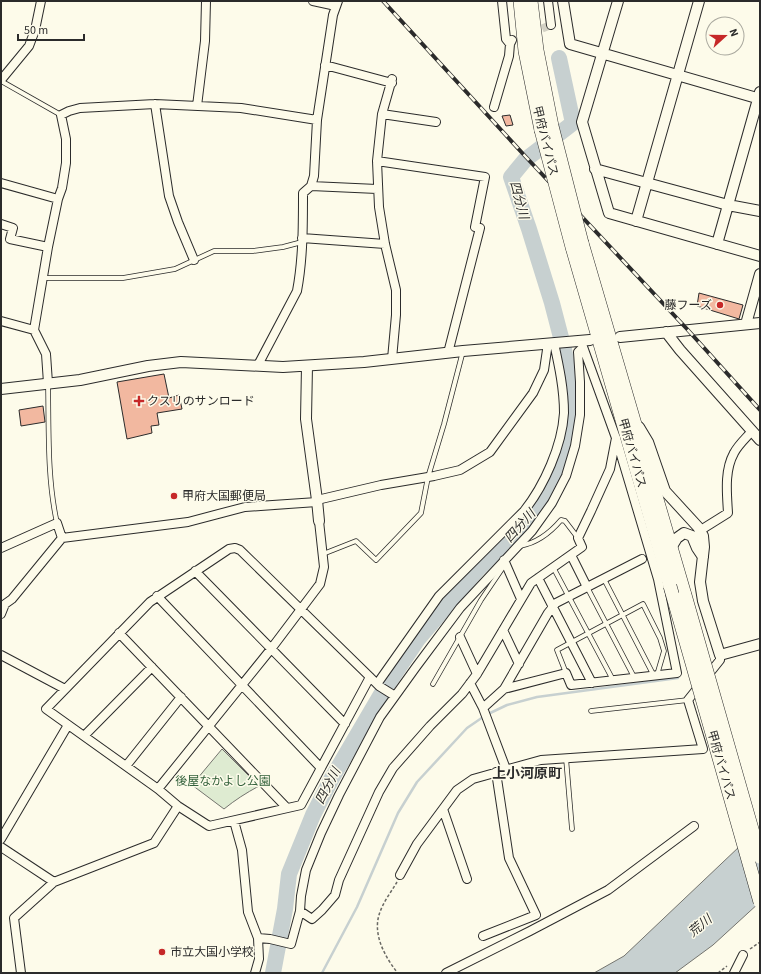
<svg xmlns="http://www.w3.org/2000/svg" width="761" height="974" font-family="'Source Sans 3','Noto Sans JP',sans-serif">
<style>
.green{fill:#deebd1;stroke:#74746e}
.water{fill:#c7d0d0;stroke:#74746e}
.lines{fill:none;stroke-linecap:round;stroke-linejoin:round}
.stream{stroke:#c7d0d0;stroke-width:2.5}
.river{stroke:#c7d0d0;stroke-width:16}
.building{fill:#f2b8a0;stroke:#2b2b2b}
.minor-tunnel{stroke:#d3d1c4;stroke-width:8;stroke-dasharray:8 4;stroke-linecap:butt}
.service-casing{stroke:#2b2b2b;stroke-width:5.5}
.minor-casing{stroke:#2b2b2b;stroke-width:10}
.tertiary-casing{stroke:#2b2b2b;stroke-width:12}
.trunk-casing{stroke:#2b2b2b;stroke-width:14}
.path{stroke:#6a6964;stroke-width:1.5;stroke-dasharray:3 2;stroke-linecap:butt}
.service{stroke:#fdfbea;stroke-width:4}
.minor{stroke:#fdfbea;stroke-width:8}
.tertiary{stroke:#fdfbea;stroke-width:10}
.trunk{stroke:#fdfbea;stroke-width:13}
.rail-casing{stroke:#2b2b2b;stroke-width:4}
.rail{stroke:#fdfbea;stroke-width:2.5;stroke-dasharray:8;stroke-linecap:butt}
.trunk-bridge-casing{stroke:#2b2b2b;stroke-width:14;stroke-linecap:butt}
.trunk-bridge{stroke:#fdfbea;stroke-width:13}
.poi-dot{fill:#c62828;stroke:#fdfbea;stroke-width:1.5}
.labels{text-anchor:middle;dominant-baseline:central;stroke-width:3;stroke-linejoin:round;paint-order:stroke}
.street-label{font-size:12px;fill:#2b2b2b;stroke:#fdfbea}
.poi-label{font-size:12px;fill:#2b2b2b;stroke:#fdfbea;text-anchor:start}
.park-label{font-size:12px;fill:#34623c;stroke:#fdfbea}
.water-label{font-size:13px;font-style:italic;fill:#2b2b2b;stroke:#fdfbea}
.quarter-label{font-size:14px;font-weight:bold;fill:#2b2b2b;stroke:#fdfbea}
</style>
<rect width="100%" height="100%" fill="#fdfbea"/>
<path class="green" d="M 222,749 L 259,786 C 246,793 235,800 224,809 L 192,785 Z"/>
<path class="water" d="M 760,827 L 760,902 L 713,945 L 675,973 L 594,973 L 624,956 Z"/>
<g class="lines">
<path class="stream" d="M 322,973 L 357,907 L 398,813 L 417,782 L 467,728 L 486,715 L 507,705 L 537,697 L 678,678"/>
<path class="river" d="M 273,973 L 285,909 L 289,874 L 313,815 L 332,778 L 383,691 L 418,639 L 478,569 L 510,538 L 537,508 L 554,479 L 564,448 L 570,420 L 570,385 L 564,349 L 552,303 L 529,229 L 511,177 L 525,160 L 573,123 L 559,58"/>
</g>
<path class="building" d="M 510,115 L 513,125 L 506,126 L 502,116 Z
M 699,293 L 743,305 L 739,319 L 697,306 Z
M 164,374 L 169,398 L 179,395 L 182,409 L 157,413 L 159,425 L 151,426 L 152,433 L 127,439 L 117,382 Z
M 43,406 L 45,422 L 21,426 L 19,410 Z"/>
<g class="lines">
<path class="minor-tunnel" d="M 531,33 L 551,25"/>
<defs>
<path id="service" d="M 1,81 L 61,115
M 43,278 L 123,278 L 175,269 L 214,251 L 253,251 L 283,247 L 302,242
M 48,384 C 49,431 47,478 57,523
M 520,546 C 537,543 550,533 561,520 L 565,521 L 578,538
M 323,554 L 356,541 L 376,560 L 421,513 L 428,477 L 444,424 L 463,351
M 553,567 L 613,680
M 604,579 L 654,676
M 587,587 L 634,677
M 566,673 L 557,650 L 643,604 L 660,638 L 664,651 L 657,675
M 433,684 L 481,600 L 504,566
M 591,711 L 688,700
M 566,758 L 572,829"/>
<path id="minor" d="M 313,1 L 336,6
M 502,1 L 506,39 L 510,44
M 548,1 L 551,25
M 325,65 L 392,83
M 392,79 L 382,114 L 377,161 L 379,207 L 385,244 L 396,290 L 396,315 L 392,359
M 1,80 L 29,46 L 35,30 L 41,1
M 155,104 L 169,196 L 178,222 L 194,260
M 197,106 L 205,41 L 206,1
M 494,107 L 509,56 L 510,44 L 512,40
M 382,114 L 436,122
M 377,161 L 485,177 L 475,227 L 480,228 L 448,353
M 1,183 L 58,199
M 311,186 L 377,189
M 1,224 L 13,228 L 10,239 L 48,247
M 302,238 L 385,244
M 1,321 L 34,330
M 258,365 L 297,291 C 303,259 303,226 303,193 L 311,186 L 314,176 L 317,120 L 333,15 L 338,1
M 48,383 L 46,354 L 34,330 L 48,247 L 58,199 L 62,188 L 66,163 L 66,139 L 61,115 L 69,111 L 80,108 L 155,104 L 241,108 L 317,120
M 317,500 L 381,485 L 434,476 L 460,470 L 490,452 L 533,393 L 544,370 L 548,343
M 704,528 L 728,513 C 727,494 724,471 734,453 C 738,445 746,438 752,431
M 1,548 L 57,523 L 62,538
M 571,555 L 587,587
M 504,560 L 521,599
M 195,571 L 345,724
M 538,578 L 592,683
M 157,596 L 321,768
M 1,614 L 5,604 L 12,599 L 62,538 L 188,522 L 245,507 L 317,502
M 503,630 L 519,664
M 119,633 L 287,808
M 460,637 L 477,674
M 1,655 L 65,689
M 370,677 L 301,805 L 209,826 L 178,806 L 158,789 L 46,709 L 150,602 L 229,549 L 235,548 L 240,550 L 370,677 L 379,686 L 395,696
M 470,683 L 483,708
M 377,684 L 439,596 L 524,511 C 544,486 562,446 564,413 C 564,389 559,366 554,343
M 504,689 L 566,673 L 571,685 L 677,673 L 658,579 L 616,438 L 582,344
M 84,736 L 152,667
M 126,766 L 181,697
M 506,769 L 483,708 L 504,689 L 548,613 L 556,603 L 642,559
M 158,789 L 271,649 L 320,584 L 324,567 L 319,521
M 443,809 L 467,879
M 234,821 L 242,850 L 248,912 L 258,938
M 1,839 L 68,725
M 1,847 L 54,882
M 400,875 L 417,844 L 457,790 L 473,779 L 541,760 L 703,749 L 688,700 L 720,660 L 720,655
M 300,911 L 312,919 L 322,910 L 335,895 L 339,880 L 379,792 L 393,768 L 430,726 L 462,694 L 477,674 L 531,583 L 582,547 L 578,538 L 591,511 L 610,469 L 616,438
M 483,936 L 536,915 L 509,858 L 496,772
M 21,973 L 14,918 L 54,882 L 154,843 L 178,806
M 255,973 L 259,959 L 258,938 L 270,939 L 291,944 L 300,911 L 301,896 L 306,870 L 321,833 L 339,795 L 380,717 L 416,667 L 460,608 L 532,531 L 552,503 L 566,476 L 575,446 L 580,415 L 580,382 L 578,352 L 582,348
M 446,973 L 530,931 L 608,890 L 694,826
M 734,973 L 743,955"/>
<path id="tertiary" d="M 563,1 L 570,44 L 760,99
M 618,1 L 582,122 L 609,213 L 760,256
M 595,169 L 728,205 L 760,211
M 636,221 L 699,1
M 717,244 L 760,92
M 746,324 L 760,274
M 666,332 L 680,350 L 760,440
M 620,337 L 760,323
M 307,366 L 306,419 L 317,500 L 319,521
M 1,389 L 80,380 L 148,366 L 181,362 L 283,367 L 364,362 L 463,351 L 590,340
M 639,427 L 648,442 L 665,491 L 698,527 L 703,536 L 704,547 L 700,582 L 703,601 L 720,655 L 760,644
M 671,548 L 677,538 L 684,533 L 692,536 L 697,548 L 703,557"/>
<path id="trunk" d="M 520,1 L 525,51 L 541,130
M 531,1 L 537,50 L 552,126
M 582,243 L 685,595
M 572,247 L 670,586"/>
</defs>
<use href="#service" class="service-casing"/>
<use href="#minor" class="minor-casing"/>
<use href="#tertiary" class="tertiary-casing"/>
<use href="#trunk" class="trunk-casing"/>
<path class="path" d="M 397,882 C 391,892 382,904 379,915 C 373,935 385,957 397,972
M 750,949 L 760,942
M 718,973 L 727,966"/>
<use href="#service" class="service"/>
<use href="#minor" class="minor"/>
<use href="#tertiary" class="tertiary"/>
<use href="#trunk" class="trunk"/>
<defs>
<path id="rail" d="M 383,1 L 525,156 L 687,329 L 760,410"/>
</defs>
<use href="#rail" class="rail-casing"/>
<use href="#rail" class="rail"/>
<defs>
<path id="trunk-bridge" d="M 552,126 L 582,243
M 541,130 L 572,247
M 670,586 L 760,902
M 685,595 L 760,857"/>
</defs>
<use href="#trunk-bridge" class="trunk-bridge-casing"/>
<use href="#trunk-bridge" class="trunk-bridge"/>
</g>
<g class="poi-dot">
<circle cx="720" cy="305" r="4"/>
<path d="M137 395h4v4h4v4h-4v4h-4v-4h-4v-4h4z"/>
<circle cx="174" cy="496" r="4"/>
<circle cx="162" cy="952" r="4"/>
</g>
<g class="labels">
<g class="street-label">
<text transform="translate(545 141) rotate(76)">甲府バイパス</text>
<text transform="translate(632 453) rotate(74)">甲府バイパス</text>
<text transform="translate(721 765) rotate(74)">甲府バイパス</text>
</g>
<g class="poi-label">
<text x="712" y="305" text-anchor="end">藤フーズ</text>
<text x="147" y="401">クスリのサンロード</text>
<text x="182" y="496">甲府大国郵便局</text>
<text x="170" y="952">市立大国小学校</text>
</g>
<g class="park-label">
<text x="223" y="781">後屋なかよし公園</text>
</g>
<g class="water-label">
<text transform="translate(519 200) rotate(75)">四分川</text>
<text transform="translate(520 526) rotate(-48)">四分川</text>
<text transform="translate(328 786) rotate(-62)">四分川</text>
<text transform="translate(700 926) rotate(-39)">荒川</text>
</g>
<g class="quarter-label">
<text x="527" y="774">上小河原町</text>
</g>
</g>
<rect width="761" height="974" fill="none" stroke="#2b2b2b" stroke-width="4"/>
<g transform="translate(725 36) rotate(69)"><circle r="19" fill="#fdfbea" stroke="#a9a89e"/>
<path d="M0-3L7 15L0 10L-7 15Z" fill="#c62828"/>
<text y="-6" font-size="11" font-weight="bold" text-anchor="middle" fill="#2b2b2b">N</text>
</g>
<path d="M18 34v6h66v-6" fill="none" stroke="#2b2b2b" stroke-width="2"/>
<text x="24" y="34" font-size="12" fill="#2b2b2b" stroke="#fdfbea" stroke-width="3" paint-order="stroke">50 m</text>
</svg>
